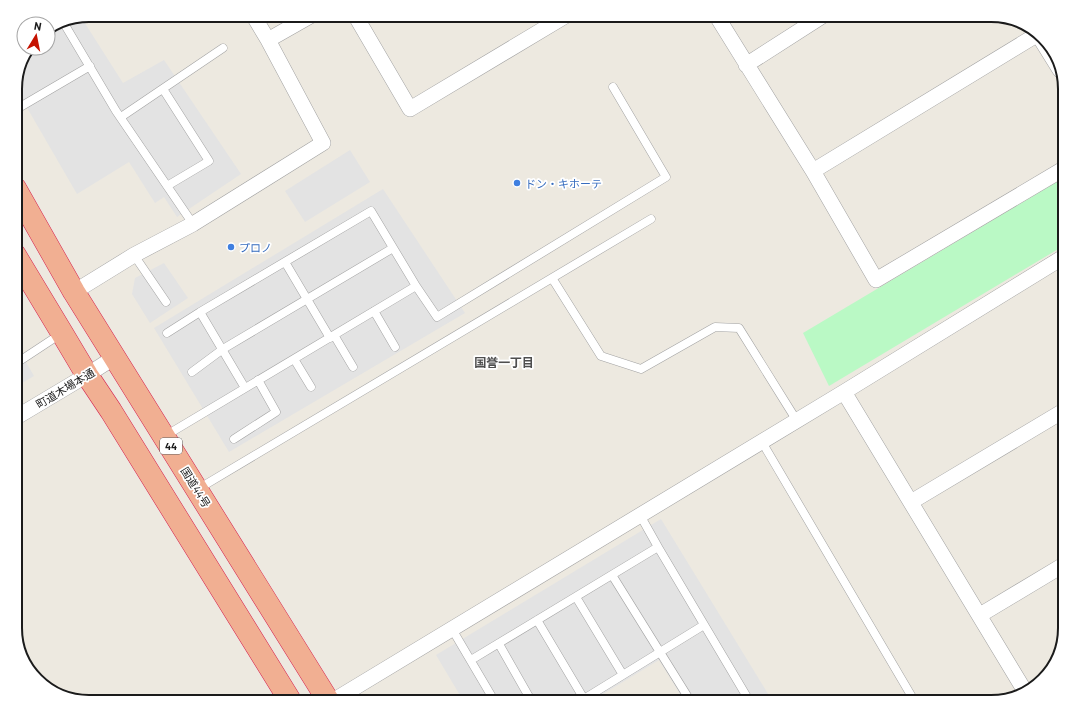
<svg xmlns="http://www.w3.org/2000/svg" width="1080" height="717" font-family="Barlow,'Noto Sans JP',sans-serif">
<style>
.park{fill:#baf9c5}
.parking{fill:#e3e3e3}
.lines{fill:none;stroke-linecap:round;stroke-linejoin:round}
.service-casing{stroke:#a2a2a2;stroke-width:9}
.minor-casing{stroke:#a2a2a2;stroke-width:16}
.trunk-casing{stroke:#d52250;stroke-width:23}
.service{stroke:#fff;stroke-width:8}
.minor{stroke:#fff;stroke-width:15}
.trunk{stroke:#f1af92;stroke-width:22}
.shop-dot{fill:#3f7fe0;stroke:#fff;stroke-width:1.5}
.labels{text-anchor:middle;dominant-baseline:central;stroke-width:3.5;stroke-linejoin:round;paint-order:stroke}
.shield{fill:#fff;stroke:#5f5f5f;stroke-width:1}
.shield-label{font-size:10px;font-weight:bold;fill:#1b1b1b}
.shop-label{font-size:11px;fill:#366cbe;stroke:#fff;text-anchor:start}
.street-label{font-size:11px;fill:#1b1b1b;stroke:#fff}
.neighbourhood-label{font-size:12px;font-weight:bold;fill:#4e4e4e;stroke:#fff}
.rim{fill:none;stroke:#1b1b1b;stroke-width:2}
</style>
<rect width="100%" height="100%" fill="#ede9e0"/>
<path class="park" d="M 1065,177 L 1065,245 L 829,386 L 803,333 Z"/>
<path class="parking" d="M 81,17 L 123,83 L 164,60 L 241,174 L 177,217 L 164,197 L 155,203 L 129,162 L 77,194 L 15,87 L 15,85 L 32,48 L 48,48 L 48,29 L 61,21 Z
M 350,150 L 370,182 L 305,222 L 285,191 Z
M 383,189 L 465,313 L 229,452 L 154,328 Z
M 164,263 L 188,298 L 150,323 L 132,294 L 135,278 Z
M 15,343 L 34,376 L 15,387 Z
M 661,519 L 773,702 L 685,702 L 659,660 L 590,702 L 464,702 L 436,655 Z"/>
<g class="lines">
<defs>
<path id="service" d="M 62,20 L 116,111 L 193,224
M 163,89 L 209,161 L 167,186
M 15,110 L 90,66
M 121,117 L 223,48
M 134,255 L 166,302
M 285,262 L 330,338
M 552,278 L 601,356 L 641,369 L 715,327 L 739,328 L 797,421
M 416,286 L 437,317 L 666,177 L 613,87
M 374,311 L 395,347
M 167,333 L 200,312
M 334,335 L 353,367
M 294,359 L 311,387
M 15,364 L 62,333
M 192,372 L 223,349 L 393,248
M 165,436 L 416,286 L 371,211 L 200,312 L 245,388
M 234,439 L 276,412 L 258,380
M 762,442 L 915,702
M 198,489 L 651,219
M 640,515 L 658,547
M 612,575 L 691,702
M 576,597 L 623,675
M 537,620 L 584,699
M 452,629 L 495,702
M 499,644 L 532,702
M 471,660 L 658,547 L 750,702
M 579,702 L 704,625"/>
<path id="minor" d="M 355,15 L 410,109 L 567,15
M 716,15 L 813,171 L 876,280 L 1065,168
M 1037,33 L 1060,70
M 268,40 L 312,15
M 746,65 L 824,15
M 813,171 L 1038,34
M 74,292 L 134,255 L 193,224 L 323,143 L 268,40 L 253,15
M 844,392 L 1026,693
M 15,418 L 87,375 L 115,357
M 911,502 L 1065,410
M 980,615 L 1065,564
M 331,702 L 844,392 L 1065,256"/>
<path id="trunk" d="M 15,188 L 74,292 L 329,702
M 15,255 L 62,333 L 87,375 L 111,411 L 291,702"/>
</defs>
<use href="#service" class="service-casing"/>
<use href="#minor" class="minor-casing"/>
<use href="#trunk" class="trunk-casing"/>
<use href="#service" class="service"/>
<use href="#minor" class="minor"/>
<use href="#trunk" class="trunk"/>
</g>
<g class="shop-dot">
<circle cx="517" cy="183" r="4"/>
<circle cx="231" cy="247" r="4"/>
</g>
<g class="labels">
<rect class="shield" x="160" y="438" width="22" height="16" rx="3"/>
<g class="shield-label">
<text x="171" y="446">44</text>
</g>
<g class="shop-label">
<text x="525" y="183">ドン・キホーテ</text>
<text x="239" y="247">プロノ</text>
</g>
<g class="street-label">
<text transform="translate(65 388) rotate(-31)">町道木場本通</text>
<text transform="translate(196 487) rotate(58)">国道44号</text>
</g>
<g class="neighbourhood-label">
<text x="504" y="362">国誉一丁目</text>
</g>
</g>
<path d="M0 0H1080V717H0ZM89 22H991A67 67 0 0 1 1058 89V628A67 67 0 0 1 991 695H89A67 67 0 0 1 22 628V89A67 67 0 0 1 89 22Z" fill="#fff" fill-rule="evenodd"/>
<path class="rim" d="M89 22H991A67 67 0 0 1 1058 89V628A67 67 0 0 1 991 695H89A67 67 0 0 1 22 628V89A67 67 0 0 1 89 22Z"/>
<g transform="translate(36 36) rotate(10)"><circle r="19" fill="#ffffff" stroke="#a4a4a4"/>
<path d="M0-3L7 15L0 10L-7 15Z" fill="#c51200"/>
<text y="-6" font-size="11" font-weight="bold" text-anchor="middle" fill="#1b1b1b">N</text>
</g>
</svg>
